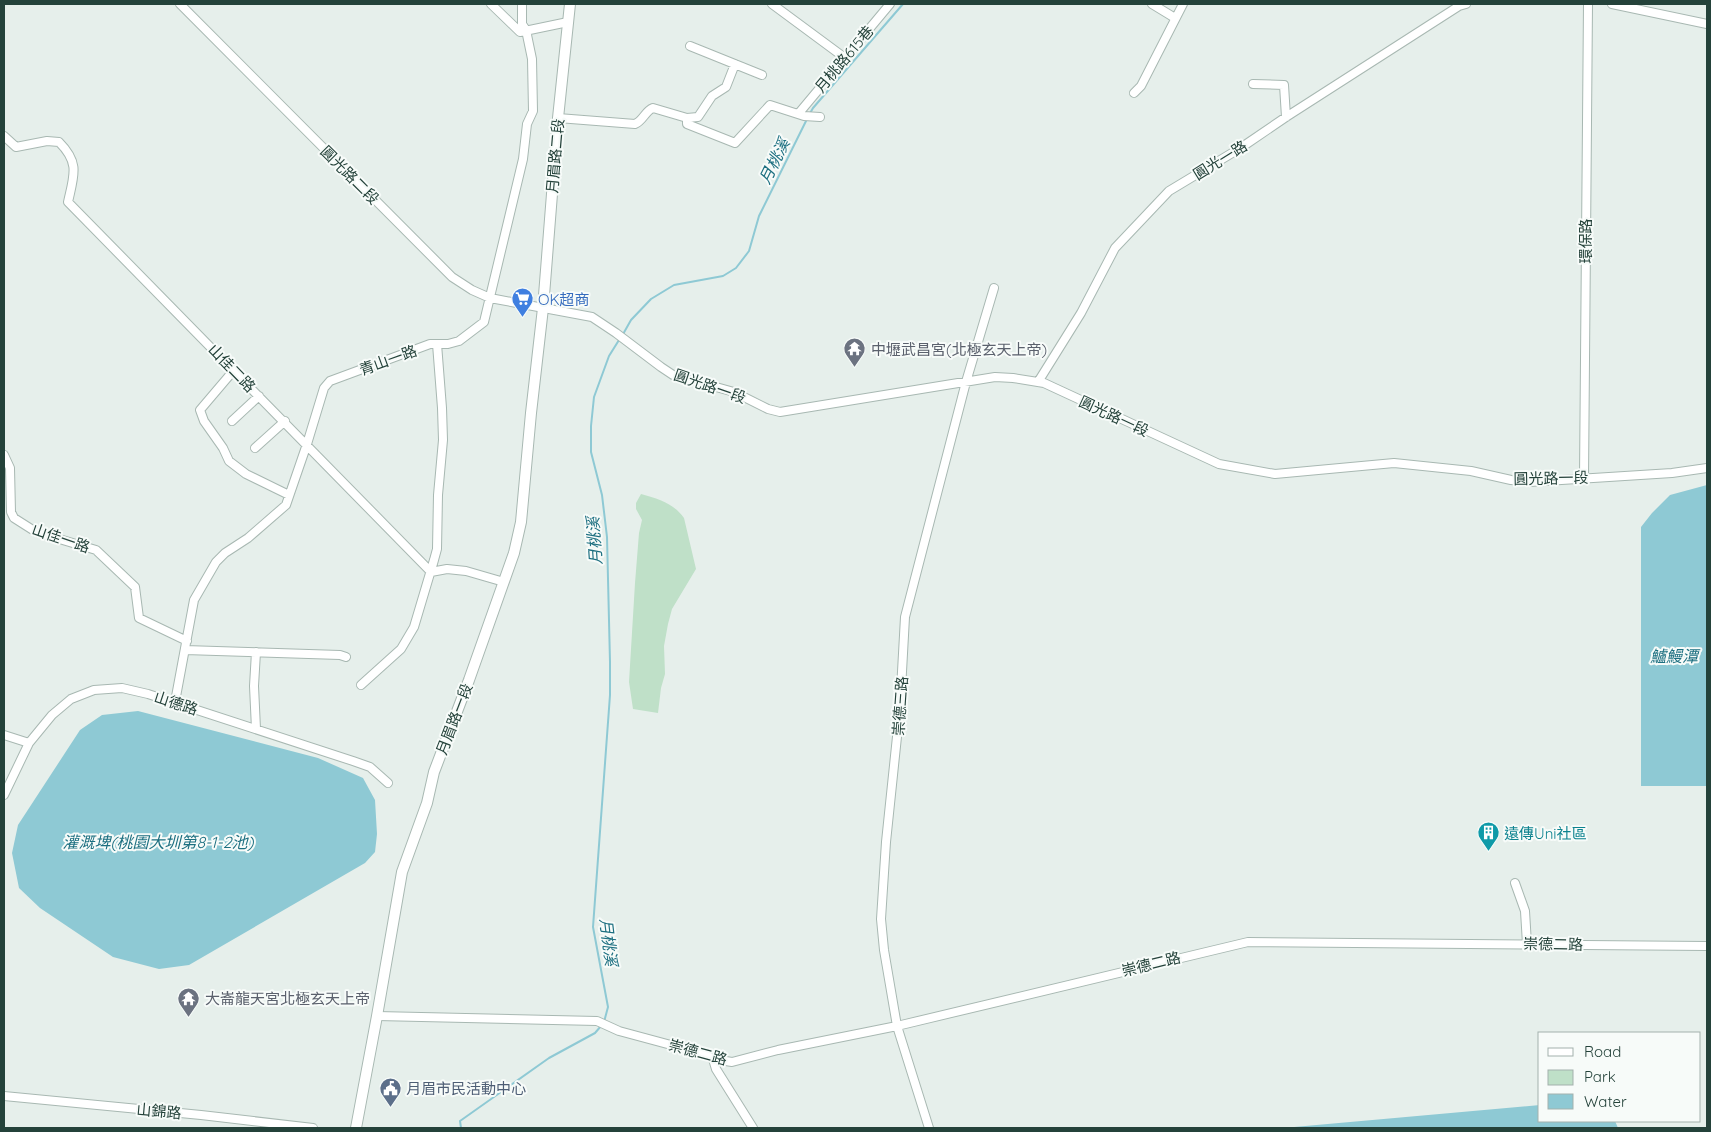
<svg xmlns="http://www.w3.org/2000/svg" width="1711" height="1132" font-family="Quicksand,'Noto Sans TC',sans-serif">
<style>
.green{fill:#bfe0c8}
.water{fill:#8ec9d4}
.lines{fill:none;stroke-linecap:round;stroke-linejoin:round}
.stream{stroke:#8ec9d4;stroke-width:2}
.minor-casing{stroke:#a8b8b2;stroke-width:10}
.tertiary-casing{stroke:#a8b8b2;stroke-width:12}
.minor{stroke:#fff;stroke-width:8}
.tertiary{stroke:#fff;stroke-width:10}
.labels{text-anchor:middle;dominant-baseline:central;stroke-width:4;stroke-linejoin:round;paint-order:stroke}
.street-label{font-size:15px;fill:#24423a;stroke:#f7fbf9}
.shop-label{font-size:15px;fill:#366cbe;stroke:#f7fbf9;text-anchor:start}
.worship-label{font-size:15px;fill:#5b616d;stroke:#f7fbf9;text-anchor:start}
.culture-label{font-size:15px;fill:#0d838f;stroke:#f7fbf9;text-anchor:start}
.service-label{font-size:15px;fill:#4e5e75;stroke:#f7fbf9;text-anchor:start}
.water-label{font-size:16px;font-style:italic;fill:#1c6f80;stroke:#f7fbf9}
</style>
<rect width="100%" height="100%" fill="#e6efeb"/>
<path class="green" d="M 641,494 C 659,499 673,503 684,518 L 696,569 L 672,609 L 668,624 L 664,646 L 665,674 L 661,688 L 658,713 L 633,709 L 629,682 L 635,583 L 639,533 L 642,520 L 636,509 L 636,503 Z"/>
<path class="water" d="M 1707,485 L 1707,786 L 1641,786 L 1641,527 L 1652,513 L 1670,495 Z
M 138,711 L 318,758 L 363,778 L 375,800 L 377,834 L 375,852 L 365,863 L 189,965 L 159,969 L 113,957 L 40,908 L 19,888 L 12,853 L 18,825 L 80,730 L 102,715 Z
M 1540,1105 L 1540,1121 L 1615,1121 L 1618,1128 L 1283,1128 Z"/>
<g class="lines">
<path class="stream" d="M 809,115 L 813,108 L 903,4
M 622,336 L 631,320 L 651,299 L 674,285 L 723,276 L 736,268 L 749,251 L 759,216 L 807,119
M 604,1022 L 608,1007 L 593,927 L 610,695 L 610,662 L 607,537 L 602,495 L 591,452 L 591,426 L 594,397 L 609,356 L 619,340
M 461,1128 L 460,1121 L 549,1058 L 595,1033 L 601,1026"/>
<defs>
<path id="minor" d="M 180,4 L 452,277 L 472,290 L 490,298 L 592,317 L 616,333 L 661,367 L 673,375 L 734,392 L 768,409 L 780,412 L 995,377 L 1013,378 L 1044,383 L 1219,464 L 1275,474 L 1394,463 L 1471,471 L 1511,480 L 1530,482 L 1672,473 L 1707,468
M 491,4 L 520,32 L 568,22
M 772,4 L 845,58
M 1152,4 L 1175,18
M 1612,4 L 1707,24
M 690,46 L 762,75
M 1253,84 L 1284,85 L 1286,117
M 1134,93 L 1141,86 L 1183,4
M 799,113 L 890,4
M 558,118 L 635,124 C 643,121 645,111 653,108 L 687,118 L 687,124 L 735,143 L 770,105 L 804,116 L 820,117
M 687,118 L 698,117 L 712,96 L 726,87 L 735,64
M 4,136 L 16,147 L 47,141 L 59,142 C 80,163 74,175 68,202 L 431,572 L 447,569 L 466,571 L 504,582
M 234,370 L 200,410 L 204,421 L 223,448 L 229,461 L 246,474 L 289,495
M 1038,382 L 1081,313 L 1115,248 L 1169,191 L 1242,147 L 1286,117 L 1459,6 L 1466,4
M 232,421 L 259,396
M 255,448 L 285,421
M 4,455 L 10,468 L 11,512 L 14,518 L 36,532 L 96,550 L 135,587 L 139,618 L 187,641
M 1584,478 L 1588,4
M 185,650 L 340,655 L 346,657
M 256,652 L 254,686 L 256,729
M 361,685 L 401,649 L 414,627 L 434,560 L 437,549 L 438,495 L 443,440 L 442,408 L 437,344
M 175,702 L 194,600 L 216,562 L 225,553 L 248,538 L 286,505 L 307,444 L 324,388 L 330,381 L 430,344 L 448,344 L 459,341 L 484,322 L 523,159 L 527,124 L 533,111 L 532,59 L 526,30 L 522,24 L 522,4
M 4,735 L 29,743
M 4,795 L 29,743 L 52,715 L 71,699 L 94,690 L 122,688 L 148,694 L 353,761 L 370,767 L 388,783
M 1515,883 L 1525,911 L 1527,944
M 377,1016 L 597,1021 L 619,1031 L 671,1045 L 708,1056 L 713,1059 L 732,1062 L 778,1050 L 897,1026 L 1248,942 L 1707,946
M 713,1059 L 716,1069 L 753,1128
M 4,1096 L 201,1115 L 313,1128
M 929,1128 L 897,1026 L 884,950 L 881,919 L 886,842 L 900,708 L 905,617 L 966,382 L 994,288"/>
<path id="tertiary" d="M 356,1128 L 377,1016 L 402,872 L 427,803 L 434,772 L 469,680 L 514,553 L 521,522 L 531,413 L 543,308 L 558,118 L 570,4"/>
</defs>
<use href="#minor" class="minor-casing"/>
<use href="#tertiary" class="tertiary-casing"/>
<use href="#minor" class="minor"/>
<use href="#tertiary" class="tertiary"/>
</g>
<defs>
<symbol id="supermarket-pin" viewBox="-11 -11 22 30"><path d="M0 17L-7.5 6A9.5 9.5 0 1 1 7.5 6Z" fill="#3f7fe0" stroke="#f7fbf9"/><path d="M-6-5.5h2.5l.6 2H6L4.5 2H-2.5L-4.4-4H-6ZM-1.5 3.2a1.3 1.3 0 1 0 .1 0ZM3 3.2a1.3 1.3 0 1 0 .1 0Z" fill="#fff"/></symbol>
<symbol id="temple-pin" viewBox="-11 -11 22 30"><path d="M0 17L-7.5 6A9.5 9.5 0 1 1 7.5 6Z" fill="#6b7280" stroke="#f7fbf9"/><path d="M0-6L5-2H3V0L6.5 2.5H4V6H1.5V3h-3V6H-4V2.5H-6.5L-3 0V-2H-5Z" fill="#fff"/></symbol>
<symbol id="building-pin" viewBox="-11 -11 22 30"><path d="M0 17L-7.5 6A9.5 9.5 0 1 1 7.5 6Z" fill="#0f9aa8" stroke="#f7fbf9"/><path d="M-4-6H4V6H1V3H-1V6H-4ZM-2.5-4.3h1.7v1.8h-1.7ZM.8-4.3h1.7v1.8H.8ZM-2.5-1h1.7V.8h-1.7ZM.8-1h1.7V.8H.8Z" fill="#fff"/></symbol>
<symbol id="civic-pin" viewBox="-11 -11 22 30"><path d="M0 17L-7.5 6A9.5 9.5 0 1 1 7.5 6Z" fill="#5c6f8a" stroke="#f7fbf9"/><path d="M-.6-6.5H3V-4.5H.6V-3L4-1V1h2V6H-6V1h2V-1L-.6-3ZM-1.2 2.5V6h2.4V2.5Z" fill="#fff"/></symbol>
</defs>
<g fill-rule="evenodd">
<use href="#supermarket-pin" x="510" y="286" width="25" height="34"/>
<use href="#temple-pin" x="842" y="336" width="25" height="34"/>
<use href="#building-pin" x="1476" y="820" width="25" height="34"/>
<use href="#temple-pin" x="176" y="986" width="25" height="34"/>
<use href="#civic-pin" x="378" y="1076" width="25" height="34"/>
</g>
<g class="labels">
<g class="street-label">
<text transform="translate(844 59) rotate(-50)">月桃路615巷</text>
<text transform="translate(555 156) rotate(-85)">月眉路二段</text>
<text transform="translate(1220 160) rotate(-32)">圓光一路</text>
<text transform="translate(350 175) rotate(45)">圓光路二段</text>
<text transform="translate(1585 241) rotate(-90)">環保路</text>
<text transform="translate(388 360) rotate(-20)">青山一路</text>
<text transform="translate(232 368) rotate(46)">山佳二路</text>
<text transform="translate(710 386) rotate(19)">圓光路一段</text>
<text transform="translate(1114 416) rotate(25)">圓光路一段</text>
<text transform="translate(1551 478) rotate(-1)">圓光路一段</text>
<text transform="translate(61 538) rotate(19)">山佳一路</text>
<text transform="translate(176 703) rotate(18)">山德路</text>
<text transform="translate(900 706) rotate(-86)">崇德三路</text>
<text transform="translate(454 719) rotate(-69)">月眉路一段</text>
<text transform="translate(1553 944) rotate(1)">崇德二路</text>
<text transform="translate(1151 964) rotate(-14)">崇德二路</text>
<text transform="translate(698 1052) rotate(15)">崇德二路</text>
<text transform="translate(159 1111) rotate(5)">山錦路</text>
</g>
<g class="shop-label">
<text x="538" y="299">OK超商</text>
</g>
<g class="worship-label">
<text x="871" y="349">中壢武昌宮(北極玄天上帝)</text>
<text x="205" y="998">大崙龍天宮北極玄天上帝</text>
</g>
<g class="culture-label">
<text x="1504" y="833">遠傳Uni社區</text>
</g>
<g class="service-label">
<text x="406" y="1088">月眉市民活動中心</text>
</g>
<g class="water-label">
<text transform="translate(774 161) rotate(-64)">月桃溪</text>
<text transform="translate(594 541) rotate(-94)">月桃溪</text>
<text x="1674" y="656">鱸鰻潭</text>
<text x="158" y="842">灌溉埤(桃園大圳第8-1-2池)</text>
<text transform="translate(609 942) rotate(83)">月桃溪</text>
</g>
</g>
<rect width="1711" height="1132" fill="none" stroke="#24423a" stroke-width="10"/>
<rect x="1538" y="1032" width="162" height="90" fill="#f7fbf9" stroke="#a3b1ad"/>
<rect x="1548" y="1048" width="25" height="8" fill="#ffffff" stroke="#a3b1ad"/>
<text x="1584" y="1057" font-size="15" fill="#24423a">Road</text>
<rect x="1548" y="1070" width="25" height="15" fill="#bfe0c8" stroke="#a3b1ad"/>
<text x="1584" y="1082" font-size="15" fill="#24423a">Park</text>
<rect x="1548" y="1094" width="25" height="15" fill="#8ec9d4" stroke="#a3b1ad"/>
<text x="1584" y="1107" font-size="15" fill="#24423a">Water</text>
</svg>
